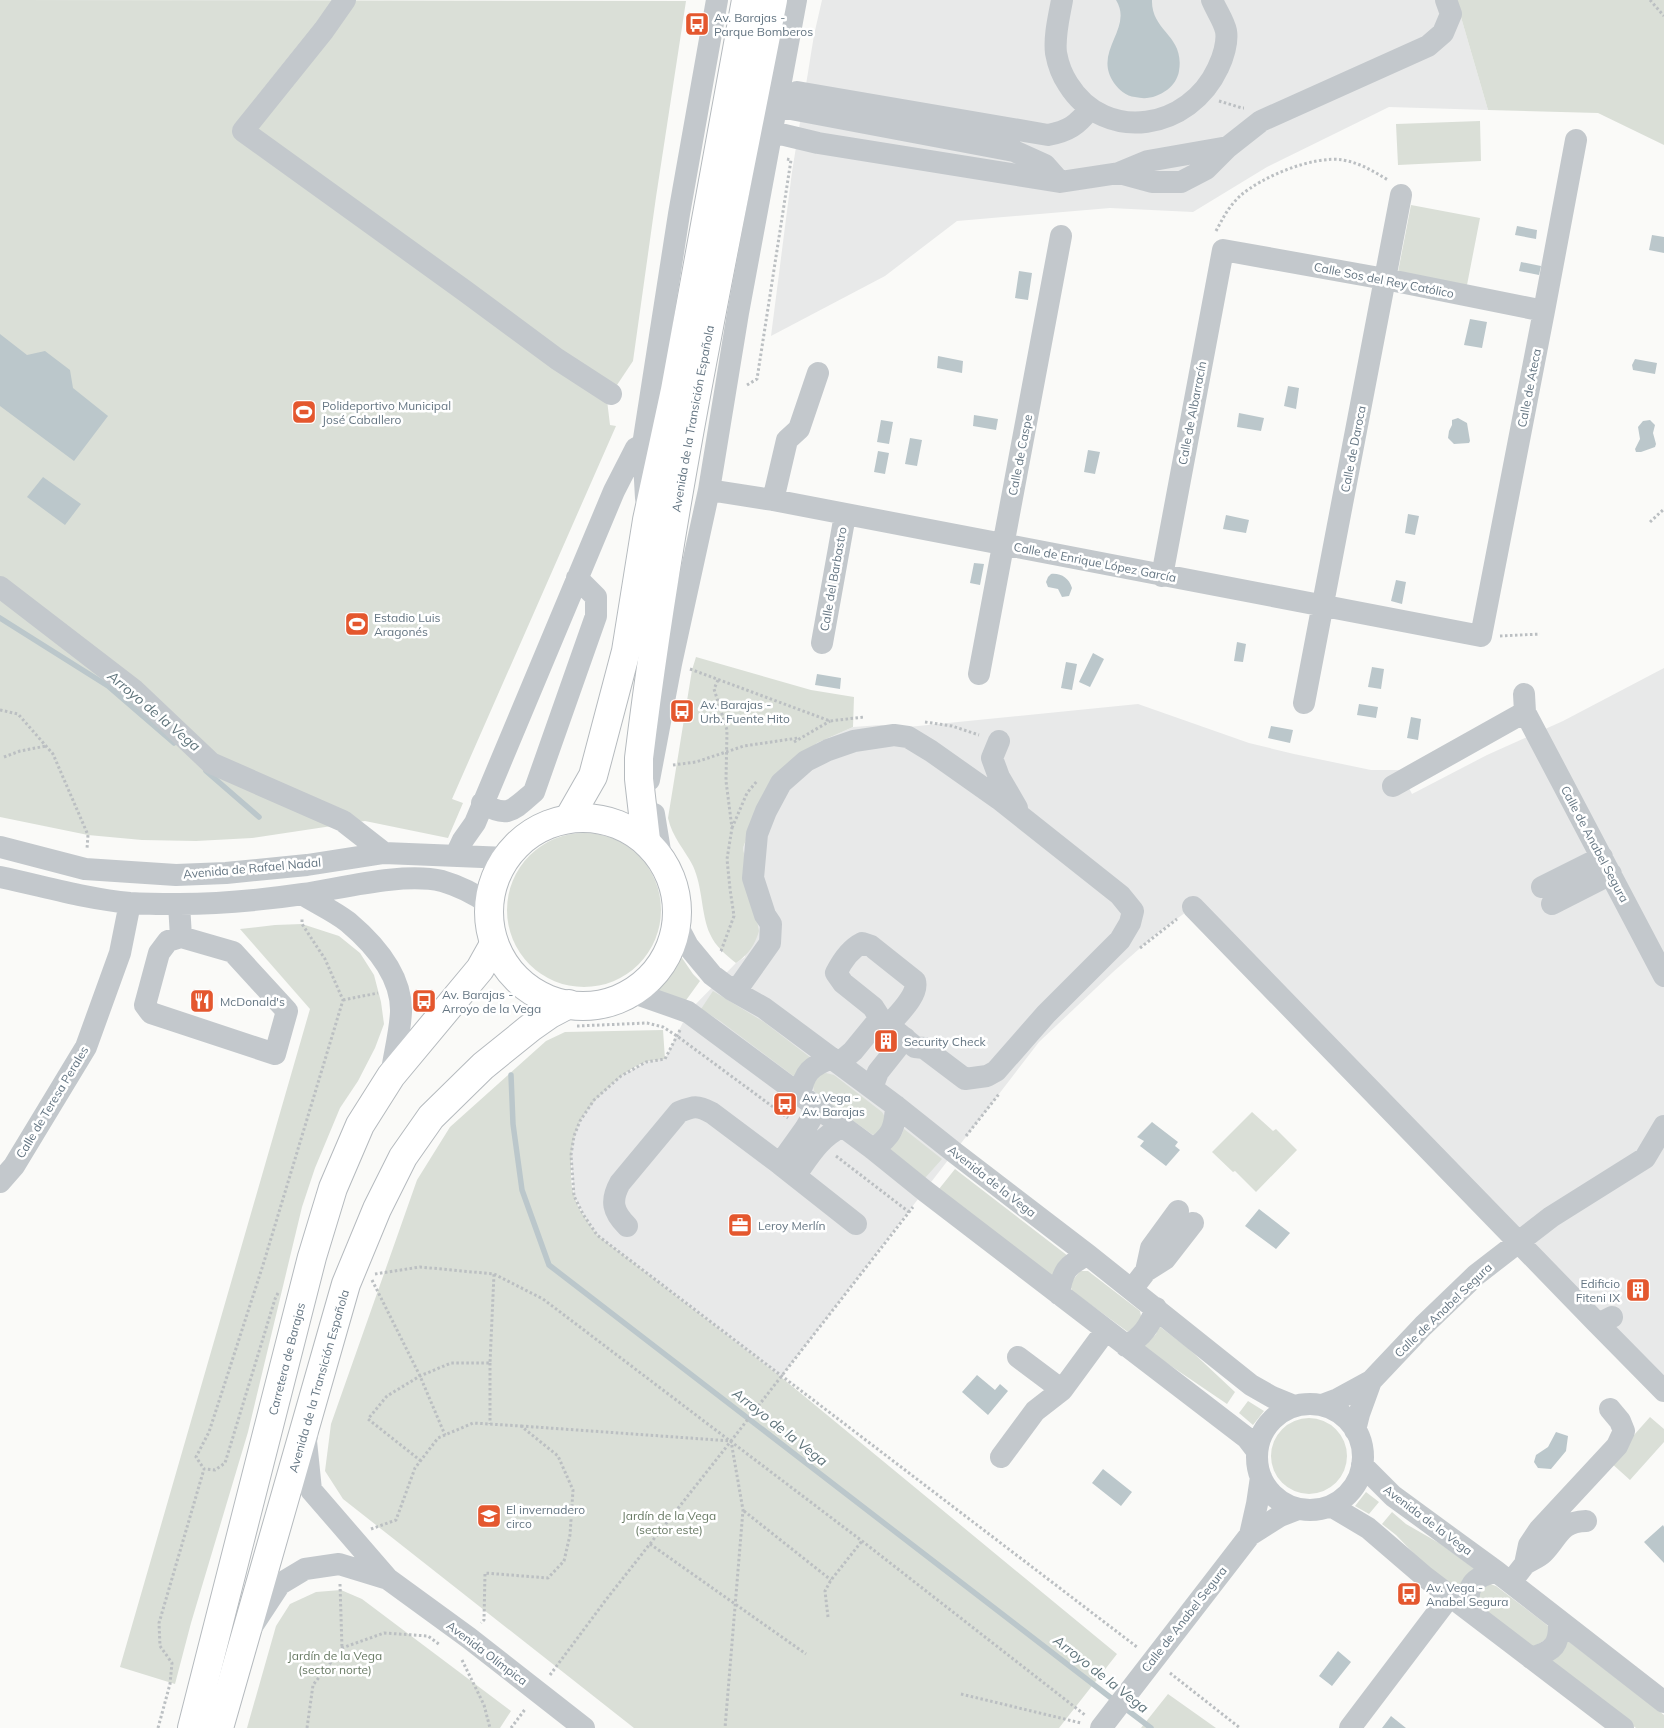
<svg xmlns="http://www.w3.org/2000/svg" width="1664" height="1728" font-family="Mulish,sans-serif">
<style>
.built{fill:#e8e9e9}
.green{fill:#dadfd7}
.water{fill:#bbc7cb}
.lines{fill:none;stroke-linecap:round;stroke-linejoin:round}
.stream{stroke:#bbc7cb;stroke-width:5.5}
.major-casing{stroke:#b5babe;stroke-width:30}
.path{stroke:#bbbfc2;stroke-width:3;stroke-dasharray:2.5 2.5;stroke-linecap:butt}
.minor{stroke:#c3c8cc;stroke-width:22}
.major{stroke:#fff;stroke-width:28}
.labels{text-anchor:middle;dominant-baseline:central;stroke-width:5;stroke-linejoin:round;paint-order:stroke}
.poi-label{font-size:12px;fill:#657683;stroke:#fff;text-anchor:start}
.street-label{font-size:12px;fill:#657683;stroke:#fff}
.park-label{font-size:12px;fill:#687a64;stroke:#fff}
.water-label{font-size:14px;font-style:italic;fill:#60757c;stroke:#fff}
</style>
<rect width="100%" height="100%" fill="#fafaf8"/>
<path class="built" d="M 822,0 L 1456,0 L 1488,110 L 1389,107 L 1267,167 L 1193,212 L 1110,208 L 957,221 L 885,276 L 771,336 L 792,172 L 814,35 Z
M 1664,668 L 1664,1391 L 1193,907 L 1156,934 L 1113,972 L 1039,1042 L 781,1377 L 597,1235 L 583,1214 L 574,1196 L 571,1155 L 574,1136 L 580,1121 L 594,1100 L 621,1076 L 646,1062 L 665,1059 L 688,1012 L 736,963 L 745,957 L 751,891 L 743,848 L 761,799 L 782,772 L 817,743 L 853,727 L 881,725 L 908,727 L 1138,704 L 1249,743 L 1294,754 L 1371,770 L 1400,770 L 1412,794 L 1487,755 L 1563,721 Z"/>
<path class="green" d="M 0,0 L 686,1 L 656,197 L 633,361 L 607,400 L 610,425 L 616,426 L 452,799 L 463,803 L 448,838 L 365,821 L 252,838 L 196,841 L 142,840 L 88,835 L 0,817 Z
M 1456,0 L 1664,0 L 1664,145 L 1598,113 L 1488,110 Z
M 1480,121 L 1481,161 L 1398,165 L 1396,124 Z
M 1411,205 L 1480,218 L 1467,285 L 1398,272 Z
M 696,657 L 811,690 L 854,697 L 853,727 L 817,743 L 782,772 L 761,799 L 743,848 L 759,931 C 755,945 748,955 736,963 C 726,955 715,946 710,934 C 701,914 703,888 693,866 C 685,850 672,837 668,818 L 692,670 Z
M507 910a77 77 0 1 1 154 0a77 77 0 1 1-154 0Z
M 302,924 L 339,936 L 360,953 L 374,975 L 381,1002 L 384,1024 L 375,1048 L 358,1081 L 340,1108 L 315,1168 L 302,1207 L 248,1432 L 191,1623 L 175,1684 L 120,1667 L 310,1009 L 240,929 L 275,925 Z
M 680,955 L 693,974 L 700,981 L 684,1003 L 652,993 L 670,973 Z
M 713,991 L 764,1022 L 811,1058 L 796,1078 L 720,1021 L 701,1009 Z
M 663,1030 L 665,1059 C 659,1060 652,1060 646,1062 C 633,1066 621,1076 611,1085 C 582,1111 571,1129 571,1168 C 571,1177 571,1187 574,1195 C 577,1209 589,1223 597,1235 L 781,1377 L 1117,1654 L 1059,1728 L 634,1728 L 343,1499 L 325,1471 L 331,1424 L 417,1180 L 450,1127 L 546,1041 L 565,1032 Z
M 826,1073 L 834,1075 L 882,1112 L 885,1117 L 884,1129 L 873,1135 L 820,1097 L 814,1091 L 813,1085 L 820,1074 Z
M 1252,1112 L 1273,1131 L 1276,1129 L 1297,1150 L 1256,1192 L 1235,1171 L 1233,1172 L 1212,1152 Z
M 904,1129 L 942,1159 L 925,1178 L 887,1150 L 901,1136 Z
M 955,1169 L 1068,1256 L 1053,1277 L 939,1189 Z
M 1080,1271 L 1088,1271 L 1140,1311 L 1142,1321 L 1128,1332 L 1072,1291 L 1070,1284 Z
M 1159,1326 L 1188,1348 L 1235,1392 L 1227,1404 L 1143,1347 L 1156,1334 Z
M 1248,1401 L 1264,1411 L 1253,1425 L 1239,1413 Z
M 1650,1417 L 1664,1429 L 1664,1442 L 1630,1480 L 1610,1462 Z
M1271 1456a38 38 0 1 1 76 0a38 38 0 1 1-76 0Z
M 1366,1492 L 1379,1502 L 1369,1514 L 1355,1506 Z
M 1392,1512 L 1406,1524 L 1439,1543 L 1475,1569 L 1460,1591 L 1423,1563 L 1396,1535 L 1382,1524 Z
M 1490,1584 L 1496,1586 L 1542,1621 L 1548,1626 L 1550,1637 L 1533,1647 L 1479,1606 L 1479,1589 Z
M 341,1590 L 362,1599 L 511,1711 L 500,1728 L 247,1728 L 276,1626 L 290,1604 L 316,1592 Z
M 1567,1640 L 1664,1715 L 1664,1728 L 1636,1728 L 1551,1662 Z
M 1168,1694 L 1216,1728 L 1141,1728 Z"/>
<path class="water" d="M 1116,0 L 1152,0 C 1151,32 1185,35 1179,71 C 1178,78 1173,86 1167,90 C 1157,97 1147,100 1135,97 C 1126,96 1119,90 1114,83 C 1092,51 1134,29 1116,0 Z
M 1517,226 L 1537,230 L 1536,239 L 1515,235 Z
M 1652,235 L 1664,237 L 1664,253 L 1649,250 Z
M 1521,262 L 1541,266 L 1539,275 L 1519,271 Z
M 1019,271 L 1032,273 L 1028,300 L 1015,298 Z
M 1470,319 L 1487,322 L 1482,348 L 1464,345 Z
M 0,334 L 27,355 L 45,351 L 70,370 L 73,388 L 108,416 L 74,461 L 0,406 Z
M 938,356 L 963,361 L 962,373 L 937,368 Z
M 1635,359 L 1657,363 L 1655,374 L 1633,370 L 1632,365 Z
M 1288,386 L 1299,388 L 1296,409 L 1284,406 Z
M 1239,413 L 1264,418 L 1261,431 L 1237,427 Z
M 974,415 L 998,419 L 996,430 L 973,426 Z
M 1458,418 L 1467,423 L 1470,441 L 1469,443 L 1454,444 L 1448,438 L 1449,431 L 1452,425 L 1452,420 Z
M 881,420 L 893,422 L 889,444 L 877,442 Z
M 1650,420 L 1655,425 L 1653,433 L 1656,444 L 1655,447 L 1641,452 L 1636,452 L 1635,449 L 1640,439 L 1638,427 L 1643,421 Z
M 910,438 L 922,440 L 917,466 L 905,464 Z
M 1088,450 L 1100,452 L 1095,474 L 1084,472 Z
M 878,451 L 889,453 L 885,474 L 874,472 Z
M 43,477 L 81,504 L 65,525 L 27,497 Z
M 1408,514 L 1419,516 L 1415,535 L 1405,533 Z
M 1226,515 L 1249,520 L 1246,533 L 1223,529 Z
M 974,563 L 984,564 L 980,585 L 970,583 Z
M 1051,574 C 1061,573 1069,578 1072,588 L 1069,596 L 1062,597 L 1058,589 L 1048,587 L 1046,582 L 1048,577 Z
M 1396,580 L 1406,582 L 1402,604 L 1391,601 Z
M 1237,642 L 1246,644 L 1243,662 L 1234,661 Z
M 1093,653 L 1104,659 L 1090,687 L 1079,682 Z
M 1066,662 L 1077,664 L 1072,690 L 1061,688 Z
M 1372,667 L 1384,669 L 1381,689 L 1368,687 Z
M 817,674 L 841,678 L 840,689 L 815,685 Z
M 1359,704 L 1378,707 L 1376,718 L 1357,715 Z
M 1411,717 L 1421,719 L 1418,740 L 1407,738 Z
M 1271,726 L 1293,730 L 1290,743 L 1268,738 Z
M 1152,1122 L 1178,1142 L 1175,1146 L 1180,1150 L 1166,1166 L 1140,1146 L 1144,1141 L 1137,1137 Z
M 1259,1209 L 1290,1233 L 1276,1249 L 1245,1226 Z
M 977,1375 L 995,1390 L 1000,1384 L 1008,1391 L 988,1415 L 962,1392 Z
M 1556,1432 L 1568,1436 L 1566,1451 L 1551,1469 L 1538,1468 L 1534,1462 L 1536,1455 L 1548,1447 Z
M 1103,1469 L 1132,1492 L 1121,1506 L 1092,1483 Z
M 1663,1525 L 1664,1527 L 1664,1563 L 1644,1542 Z
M 1338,1651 L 1351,1662 L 1332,1686 L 1319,1676 Z
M 1391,1716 L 1406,1728 L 1382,1728 Z"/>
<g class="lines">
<path class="stream" d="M 0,618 L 108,686 L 174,743
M 206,771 L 259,817
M 511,1075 L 513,1124 L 522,1190 L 549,1265 L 1115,1701
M 1122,1706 L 1151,1728"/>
<defs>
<g id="major">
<circle cx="583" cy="912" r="94"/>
<path d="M 569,818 L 593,776 L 626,651 L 647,520 L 675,390 L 746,0"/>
<path id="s1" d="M 646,840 L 639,779 L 639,758 C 670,503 724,252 773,0"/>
<path id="s2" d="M 192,1728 L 312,1257 L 333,1188 L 360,1125 L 391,1076 L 480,969 L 494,944"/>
<path id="s3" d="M 219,1728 L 346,1284 L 377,1209 L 403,1157 L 431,1117 L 483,1066 L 530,1028 L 550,1014 L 569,1004"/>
</g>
</defs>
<use href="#major" class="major-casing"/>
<path class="path" d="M 1650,0 L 1664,16
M 1219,101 L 1242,108 L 1244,108
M 1216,231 C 1223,218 1229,206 1240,196 C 1261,177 1314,155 1343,160 C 1360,163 1373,171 1388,180
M 747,385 L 757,379 L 791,160 L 787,159
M 1650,522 L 1664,509
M 1500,636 L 1540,634
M 690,669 L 830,721 L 864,717
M 718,680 L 714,689 L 727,730 L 726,781 L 732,828 L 727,859 L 730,889 L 734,916 L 721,951 L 719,952
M 0,710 L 18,714 L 53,754 L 88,835 L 87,849
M 925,722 L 952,726 L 979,735
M 794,742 L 830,721
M 4,757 L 20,751 L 46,746
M 673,765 L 696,762 L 744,746 L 798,738
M 732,828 L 747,793 L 757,781
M 1140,948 L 1177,919
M 343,1000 L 378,993
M 577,1026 L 647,1023 L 663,1027 L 677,1036 L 788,1118
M 680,1030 L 665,1059 L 646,1062 L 621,1076 L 594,1100 L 580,1121 L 574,1136 L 571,1155 L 574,1196 L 583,1214 L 597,1235 L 1137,1647
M 966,1136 L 999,1094
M 836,1156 L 909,1212
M 375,1274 L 420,1267 L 494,1274 L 543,1299 L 862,1541 L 1085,1715
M 372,1280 L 420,1376 L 445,1435
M 278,1293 L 275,1299 L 225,1463 L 215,1470 L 204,1469 L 196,1457 L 209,1432 L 263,1265 L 343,1000 L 325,959 L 302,924 L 302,917
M 490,1363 L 490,1424
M 521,1426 L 731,1441 L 913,1207
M 421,1461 L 368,1419 L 387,1396 L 420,1376 L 451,1363 L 490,1363 L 494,1274
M 744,1511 L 831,1580
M 371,1529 L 396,1520 L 415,1468 L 438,1438 L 473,1423 L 521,1426 L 558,1456 L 573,1490 L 570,1535 L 564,1561 L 548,1578 L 485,1573 L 484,1620 L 481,1623
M 650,1544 L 806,1654
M 340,1584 L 342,1648
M 828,1617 L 825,1591 L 831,1580 L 862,1541
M 462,1660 L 484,1705 L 490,1728
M 1170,1673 L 1240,1728
M 550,1675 L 605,1601 L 731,1441 L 743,1510 L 725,1728
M 961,1694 L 1081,1723
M 158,1728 L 170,1684 L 172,1663 L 160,1646 L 159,1623 L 204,1469
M 307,1728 L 313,1685 L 342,1648 L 384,1633 L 428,1636 L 440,1645
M 511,1728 L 526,1708"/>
<path class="minor" d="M 345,0 L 324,30 L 243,131 L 465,291 L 557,359 L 611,394
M 1062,0 C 1059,17 1054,36 1056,53 C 1058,64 1062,75 1068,84 C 1106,145 1190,129 1218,68 C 1223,58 1228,42 1226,31 C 1224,21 1216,10 1212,0
M 797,92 L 1048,135 C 1069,131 1077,125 1090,109
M 775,106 L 1014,151 L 1045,165 L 1060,182
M 772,132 L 818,143 L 1060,182 L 1119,173 L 1148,161 L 1228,147
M 1119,173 L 1152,182 L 1181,182 L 1206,169 L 1228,147 L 1261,121 L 1428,46 L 1443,33 L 1451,14 L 1446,0
M 709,490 L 773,500 L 1481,636 L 1544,311 L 1576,140
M 646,498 L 643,445 L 679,214 L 717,0
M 773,500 L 787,440 L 799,429 L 818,373
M 1162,576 L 1223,250 L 1385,279 L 1544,311
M 0,587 L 134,690 L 211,763 L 343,821 L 384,853
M 822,643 L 845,515
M 979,674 L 1061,236
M 1304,703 L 1401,195
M 1525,712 L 1664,976
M 999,741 L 992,758 L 999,777 L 1017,808
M 649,780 L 671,664 L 709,490 L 738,313 L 796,0
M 1393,786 L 1525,712 L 1524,694
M 482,803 C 508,819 513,810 534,792 L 596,616 L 596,597 L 577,578
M 654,814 L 661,857
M 0,847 L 85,869 L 176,875 L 226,873 L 307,865 L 384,853 L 507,858
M 456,855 L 463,840 L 475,823 L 614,491 L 636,448 L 643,445
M 0,877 C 43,886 86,899 130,903 C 146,904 163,904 179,904 C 220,904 262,900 303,894 C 343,888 403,872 442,881 C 459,886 475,894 489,904
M 1542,887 L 1602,857
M 302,894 C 316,903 334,911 348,922 C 374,944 402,975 401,1012 C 400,1033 394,1055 391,1076
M 179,904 L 181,937 L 168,941 L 159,953 L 145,1005 L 151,1013 L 275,1054 L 287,1011 L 233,952 L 181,937
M 1552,904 L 1611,874
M 1193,907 L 1598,1324 L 1612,1317
M 677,925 L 688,946 L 712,975 L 732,990 L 764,1008 L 896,1106 L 955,1153 L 1088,1255 L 1251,1385 L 1272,1397 L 1294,1406
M 732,990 L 741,984 L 770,943 L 771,924 L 765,915 L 753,878 L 757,834 L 766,811 L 781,783 L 806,761 L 828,750 L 854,741 L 894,735 L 908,737 L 931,751 L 999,799 L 1120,895 L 1133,911 L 1130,923 L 1120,940 L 1046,1014 L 996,1071 L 987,1076 L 965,1079 L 924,1048 L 915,1047 L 880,1018 L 873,1007 L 843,983 L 836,973 C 842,961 850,949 862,943 L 871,946 L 915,981 C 919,995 898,1014 889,1025
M 634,993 L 688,1012 L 873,1149 L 925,1191 L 1247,1438 L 1257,1451
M 839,1063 L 853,1051 L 880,1018
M 872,1088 L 878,1072 L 905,1038
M 800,1095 C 804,1072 811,1066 832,1058
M 873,1149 C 892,1136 895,1128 896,1106
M 780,1164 L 805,1129 L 812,1117 L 813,1104
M 795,1176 C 810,1155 819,1138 843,1126
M 0,1182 L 14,1166 L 86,1047 L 120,953 L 130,903
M 627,1226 C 613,1212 610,1201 620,1183 L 679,1112 C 694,1106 697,1105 712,1113 L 780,1164 L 856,1224
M 1146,1271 L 1151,1248 L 1178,1211
M 1132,1289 L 1146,1271 L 1165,1259 L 1193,1223
M 1059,1294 C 1062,1272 1067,1264 1088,1255
M 1598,1324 L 1664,1391
M 1126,1346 C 1142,1337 1150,1326 1156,1308
M 1018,1357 L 1062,1390 L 1106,1330
M1257 1457a53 53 0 1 1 106 0a53 53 0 1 1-106 0Z
M 1322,1405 L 1338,1399 L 1371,1381 L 1423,1326 L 1476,1275 L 1551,1217 L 1645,1158 L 1664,1126
M 1355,1430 L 1359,1414 L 1371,1381
M 307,1435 L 306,1441 L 311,1490 L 388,1579 L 469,1638 L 584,1728
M 1001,1457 L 1035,1411 L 1062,1390
M 1362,1465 L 1393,1496 L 1497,1572 L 1664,1702
M 1331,1506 L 1368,1528 L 1425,1577 L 1623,1728
M 1250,1535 L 1257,1504 L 1261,1477
M 1525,1564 C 1531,1560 1538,1558 1543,1553 C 1559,1537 1559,1522 1586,1521
M 1511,1582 L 1525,1564 L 1529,1545 L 1539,1530 L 1617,1446 L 1624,1431 L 1620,1421 L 1610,1409
M 1470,1611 C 1465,1587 1473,1576 1497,1572
M 253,1625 L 280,1584 L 305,1569 L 339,1564 L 388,1579
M 1531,1658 C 1554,1651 1560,1645 1559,1620
M 1101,1728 L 1250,1535 L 1280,1516 L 1298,1509
M 1350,1728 L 1450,1596"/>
<use href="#major" class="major"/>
</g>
<defs>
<symbol id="bus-square" viewBox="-11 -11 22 22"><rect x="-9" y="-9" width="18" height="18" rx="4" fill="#e4572e" stroke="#fff"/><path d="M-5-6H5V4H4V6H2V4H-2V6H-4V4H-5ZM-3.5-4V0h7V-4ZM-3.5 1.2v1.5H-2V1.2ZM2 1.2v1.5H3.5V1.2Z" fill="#fff"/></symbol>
<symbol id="stadium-square" viewBox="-11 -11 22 22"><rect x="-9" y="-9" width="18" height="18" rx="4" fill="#e4572e" stroke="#fff"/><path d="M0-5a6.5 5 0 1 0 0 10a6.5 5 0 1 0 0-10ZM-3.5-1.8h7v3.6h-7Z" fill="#fff"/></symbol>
<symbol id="restaurant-square" viewBox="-11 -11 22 22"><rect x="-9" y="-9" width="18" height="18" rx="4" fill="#e4572e" stroke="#fff"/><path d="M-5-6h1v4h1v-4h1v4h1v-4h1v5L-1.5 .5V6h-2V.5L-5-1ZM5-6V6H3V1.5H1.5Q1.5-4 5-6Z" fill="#fff"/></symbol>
<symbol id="building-square" viewBox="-11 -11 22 22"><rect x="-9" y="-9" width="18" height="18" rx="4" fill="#e4572e" stroke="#fff"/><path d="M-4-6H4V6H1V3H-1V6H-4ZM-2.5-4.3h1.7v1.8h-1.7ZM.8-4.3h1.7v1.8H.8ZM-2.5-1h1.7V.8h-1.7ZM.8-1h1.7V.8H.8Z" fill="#fff"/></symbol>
<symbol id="office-square" viewBox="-11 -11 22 22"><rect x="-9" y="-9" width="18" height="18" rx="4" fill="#e4572e" stroke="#fff"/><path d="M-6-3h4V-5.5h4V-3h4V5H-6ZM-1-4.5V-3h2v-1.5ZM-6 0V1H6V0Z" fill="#fff"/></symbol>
<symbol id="school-square" viewBox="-11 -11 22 22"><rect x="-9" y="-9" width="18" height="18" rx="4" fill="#e4572e" stroke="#fff"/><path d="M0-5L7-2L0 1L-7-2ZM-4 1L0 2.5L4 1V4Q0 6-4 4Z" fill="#fff"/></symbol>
</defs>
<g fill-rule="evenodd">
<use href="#bus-square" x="683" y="10" width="28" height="28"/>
<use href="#stadium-square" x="290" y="398" width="28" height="28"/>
<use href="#stadium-square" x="343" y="610" width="28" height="28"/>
<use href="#bus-square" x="668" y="697" width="28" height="28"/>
<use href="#restaurant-square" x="188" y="987" width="28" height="28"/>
<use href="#bus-square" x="410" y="987" width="28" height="28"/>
<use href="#building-square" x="872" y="1027" width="28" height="28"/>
<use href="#bus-square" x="771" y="1090" width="28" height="28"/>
<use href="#office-square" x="726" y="1211" width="28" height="28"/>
<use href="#building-square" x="1624" y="1276" width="28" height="28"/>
<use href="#school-square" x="475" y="1502" width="28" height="28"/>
<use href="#bus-square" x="1395" y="1580" width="28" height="28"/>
</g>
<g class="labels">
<g class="poi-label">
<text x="714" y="17">Av. Barajas -<tspan x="714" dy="14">Parque Bomberos</tspan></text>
<text x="322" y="405">Polideportivo Municipal<tspan x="322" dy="14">José Caballero</tspan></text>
<text x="374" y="617">Estadio Luis<tspan x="374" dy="14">Aragonés</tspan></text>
<text x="700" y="704">Av. Barajas -<tspan x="700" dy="14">Urb. Fuente Hito</tspan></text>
<text x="442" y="994">Av. Barajas -<tspan x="442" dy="14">Arroyo de la Vega</tspan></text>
<text x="220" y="1001">McDonald's</text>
<text x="904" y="1041">Security Check</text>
<text x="802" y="1097">Av. Vega -<tspan x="802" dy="14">Av. Barajas</tspan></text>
<text x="758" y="1225">Leroy Merlín</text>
<text x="1620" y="1283" text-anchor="end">Edificio<tspan x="1620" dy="14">Fiteni IX</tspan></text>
<text x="506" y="1509">El invernadero<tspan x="506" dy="14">circo</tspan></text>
<text x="1426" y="1587">Av. Vega -<tspan x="1426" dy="14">Anabel Segura</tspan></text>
</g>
<g class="street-label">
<text transform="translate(1384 280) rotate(11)">Calle Sos del Rey Católico</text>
<text transform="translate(1529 388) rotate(-79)">Calle de Ateca</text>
<text transform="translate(1192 413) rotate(-79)">Calle de Albarracín</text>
<text stroke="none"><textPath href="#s1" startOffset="426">Avenida de la Transición Española</textPath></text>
<text transform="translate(1353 449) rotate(-79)">Calle de Daroca</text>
<text transform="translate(1020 455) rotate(-79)">Calle de Caspe</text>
<text transform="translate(1095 562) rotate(11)">Calle de Enrique López García</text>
<text transform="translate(833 579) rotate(-80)">Calle del Barbastro</text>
<text transform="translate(1595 844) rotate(62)">Calle de Anabel Segura</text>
<text transform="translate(252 868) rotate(-5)">Avenida de Rafael Nadal</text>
<text transform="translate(52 1102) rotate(-59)">Calle de Teresa Perales</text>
<text transform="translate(992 1181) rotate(38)">Avenida de la Vega</text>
<text transform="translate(1443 1310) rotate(-44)">Calle de Anabel Segura</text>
<text stroke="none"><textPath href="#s2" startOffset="381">Carretera de Barajas</textPath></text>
<text stroke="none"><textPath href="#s3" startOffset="361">Avenida de la Transición Española</textPath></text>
<text transform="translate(1428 1520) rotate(37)">Avenida de la Vega</text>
<text transform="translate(1184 1619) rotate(-52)">Calle de Anabel Segura</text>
<text transform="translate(487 1653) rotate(37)">Avenida Olímpica</text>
</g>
<g class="park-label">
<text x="669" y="1515">Jardín de la Vega<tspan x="669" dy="14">(sector este)</tspan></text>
<text x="335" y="1655">Jardín de la Vega<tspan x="335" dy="14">(sector norte)</tspan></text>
</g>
<g class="water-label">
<text transform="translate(154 711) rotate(40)">Arroyo de la Vega</text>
<text transform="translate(780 1427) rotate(38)">Arroyo de la Vega</text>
<text transform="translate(1101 1674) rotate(38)">Arroyo de la Vega</text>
</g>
</g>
</svg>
